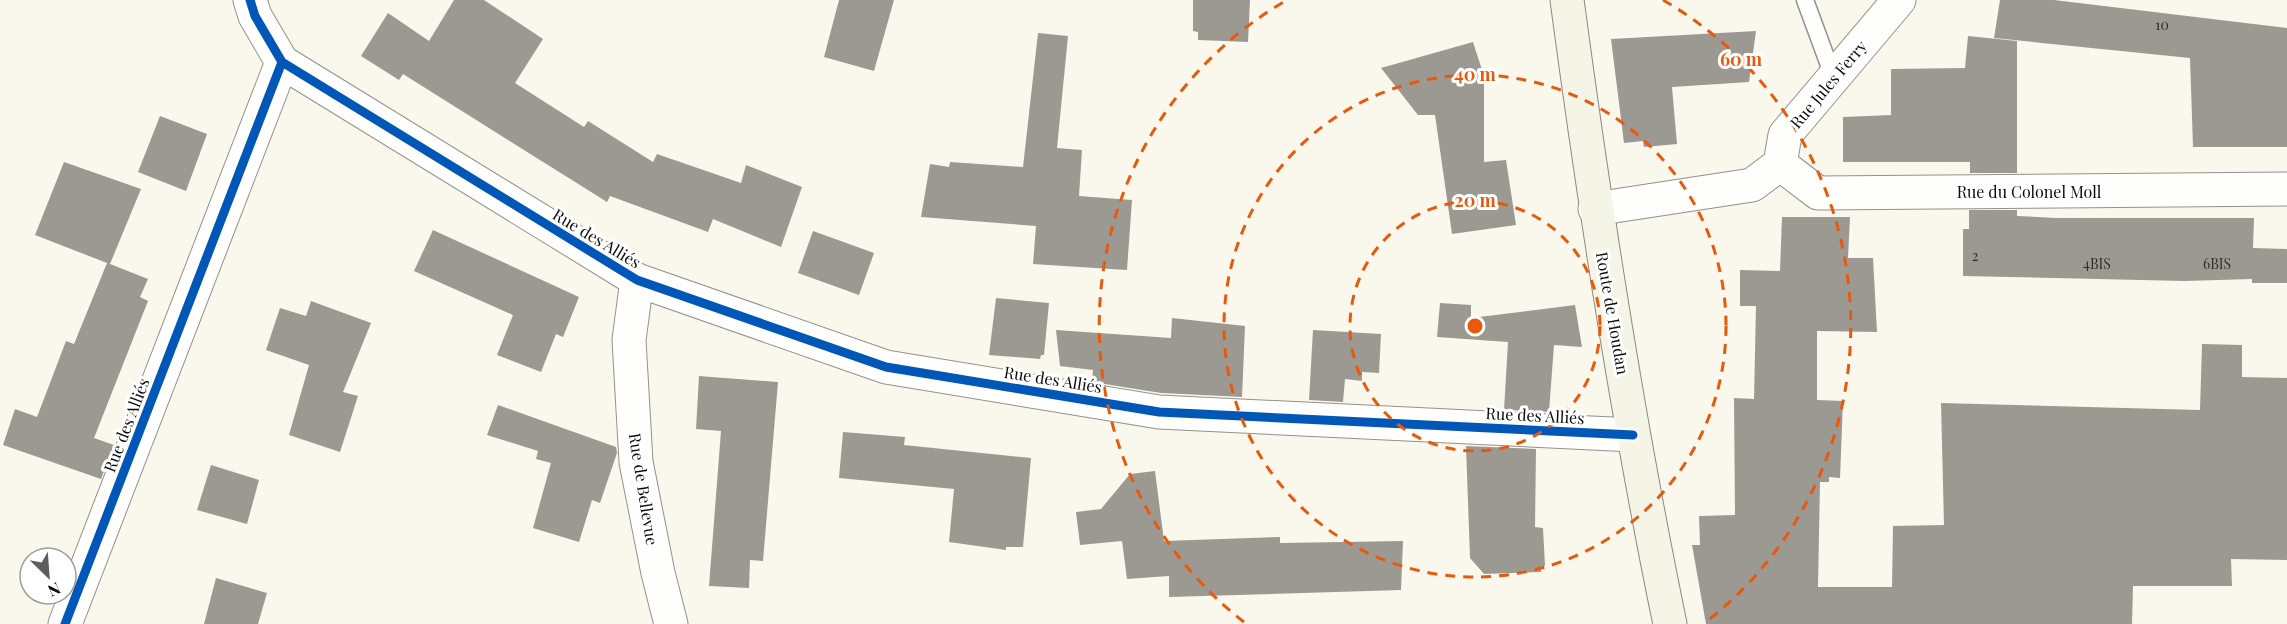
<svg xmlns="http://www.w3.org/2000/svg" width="2287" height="624" font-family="'Playfair Display',serif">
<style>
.building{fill:#9c9993}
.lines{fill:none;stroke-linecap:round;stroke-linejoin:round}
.service-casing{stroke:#92918c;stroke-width:19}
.minor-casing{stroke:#92918c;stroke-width:35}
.secondary-casing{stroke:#898883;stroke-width:35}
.service{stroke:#fefefc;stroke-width:16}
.minor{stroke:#fefefc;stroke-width:33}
.secondary{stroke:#f4f4e7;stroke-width:33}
.cycleway-casing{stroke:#fff;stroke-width:13}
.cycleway{stroke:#0057b8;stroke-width:9}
.ring{fill:none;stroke:#e8590c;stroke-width:3;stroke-dasharray:10 8}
.labels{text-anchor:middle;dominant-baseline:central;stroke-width:6;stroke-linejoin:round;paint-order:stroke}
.number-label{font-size:14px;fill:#2e2e2c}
.street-label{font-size:16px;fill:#0a0a0a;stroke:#fff}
.centre{fill:#e8590c;stroke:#fff;stroke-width:3}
.ring-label{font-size:18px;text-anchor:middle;font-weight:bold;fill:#e8590c;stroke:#fff;stroke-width:6;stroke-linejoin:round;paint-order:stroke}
</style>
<rect width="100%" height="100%" fill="#faf8ed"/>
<path class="building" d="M 454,0 L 484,0 L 543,39 L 515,83 L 584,127 L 588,121 L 653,162 L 657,154 L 741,183 L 746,165 L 802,187 L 781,247 L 713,219 L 708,232 L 610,196 L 607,202 L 403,74 L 399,80 L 361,56 L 388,13 L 429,41 Z
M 839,0 L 894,0 L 874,71 L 824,57 Z
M 1193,0 L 1250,0 L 1248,42 L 1198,40 L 1198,32 L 1193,31 Z
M 2000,0 L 2054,0 L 2287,28 L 2287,147 L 2193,147 L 2190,58 L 1994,38 Z
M 1756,31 L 1749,82 L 1672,87 L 1677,144 L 1644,147 L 1643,141 L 1624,143 L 1611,39 Z
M 1038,33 L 1068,36 L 1057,148 L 1082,150 L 1079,196 L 1132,200 L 1127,270 L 1033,264 L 1036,226 L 921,217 L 930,164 L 949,167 L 950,162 L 1023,167 Z
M 1968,36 L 2017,41 L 2017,173 L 1970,173 L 1970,162 L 1843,162 L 1843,117 L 1891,115 L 1891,69 L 1965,68 Z
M 1473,42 L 1484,76 L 1484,162 L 1506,160 L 1516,225 L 1452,234 L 1435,115 L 1418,115 L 1381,68 Z
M 160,116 L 207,134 L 186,191 L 138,172 Z
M 64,162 L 141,189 L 110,264 L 148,279 L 140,297 L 148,301 L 94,438 L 114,445 L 101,479 L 3,445 L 15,409 L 37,417 L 66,341 L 74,344 L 107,263 L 35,235 Z
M 1969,210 L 2017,210 L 2017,216 L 2056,218 L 2254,218 L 2253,248 L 2287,249 L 2287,283 L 2252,283 L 2252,279 L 2185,281 L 1963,276 L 1963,229 L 1969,229 Z
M 1782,217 L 1850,217 L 1848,258 L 1873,258 L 1877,332 L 1817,331 L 1817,400 L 1843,401 L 1840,478 L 1829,477 L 1829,482 L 1820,482 L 1818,587 L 1892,587 L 1893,526 L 1944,525 L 1941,403 L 2200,410 L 2202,344 L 2242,345 L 2242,377 L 2287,378 L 2287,560 L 2231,559 L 2232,586 L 2133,586 L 2132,624 L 1706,624 L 1692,545 L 1700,545 L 1699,516 L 1735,515 L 1734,398 L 1754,399 L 1756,306 L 1740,306 L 1740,270 L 1780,271 Z
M 433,230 L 579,297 L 563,337 L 556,334 L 541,372 L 497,355 L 513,315 L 414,271 Z
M 813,231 L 874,253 L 859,295 L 798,273 Z
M 996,298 L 1049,303 L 1044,355 L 1041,355 L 1040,359 L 989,355 Z
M 311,301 L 371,323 L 343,392 L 358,396 L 340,452 L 289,435 L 309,365 L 266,350 L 280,308 L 306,316 Z
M 1440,303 L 1471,305 L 1471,318 L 1575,305 L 1582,347 L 1554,345 L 1549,412 L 1504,410 L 1508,342 L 1437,337 Z
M 1172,318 L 1245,326 L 1242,397 L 1161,393 L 1092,382 L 1093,370 L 1060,366 L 1056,330 L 1171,338 Z
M 1313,330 L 1381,334 L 1379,373 L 1362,372 L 1362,381 L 1345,379 L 1343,402 L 1309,400 Z
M 699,376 L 778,382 L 763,561 L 750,560 L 749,588 L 709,586 L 721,431 L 696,429 Z
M 498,405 L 616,447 L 617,453 L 600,503 L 592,500 L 579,542 L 533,528 L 551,463 L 536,459 L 538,451 L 487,435 Z
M 843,432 L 905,437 L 904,445 L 1031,458 L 1023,547 L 1006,547 L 1006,550 L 949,542 L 954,489 L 839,478 Z
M 1466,446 L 1536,449 L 1535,527 L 1543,528 L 1545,566 L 1541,566 L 1541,572 L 1484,574 L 1470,558 Z
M 211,465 L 259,480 L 247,524 L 197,510 Z
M 1155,471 L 1164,541 L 1280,537 L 1280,543 L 1403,541 L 1401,590 L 1169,597 L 1169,576 L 1127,579 L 1122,541 L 1080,545 L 1076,512 L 1101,509 L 1130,474 Z
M 216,578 L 267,593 L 258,624 L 204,624 Z"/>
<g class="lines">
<defs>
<path id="service" d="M 1805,0 L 1833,76"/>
<path id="minor" d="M 250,0 L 255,16 L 282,62 L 637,280 L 886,367 L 1159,412 L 1633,435
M 1780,164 L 1818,193 L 2287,189
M 1595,209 L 1752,185 L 1780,164 L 1785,135 L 1899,0
M 637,280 L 629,340 L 636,462 L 658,573 L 671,624
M 65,624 L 282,62"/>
<path id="secondary" d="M 1567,0 C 1595,209 1627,417 1670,624"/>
</defs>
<use href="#service" class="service-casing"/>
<use href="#minor" class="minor-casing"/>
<use href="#secondary" class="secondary-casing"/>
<use href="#service" class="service"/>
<use href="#minor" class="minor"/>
<use href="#secondary" class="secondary"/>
<defs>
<path id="cycleway" d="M 250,0 L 255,16 L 282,62 L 637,280 L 886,367 L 1159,412 L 1633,435
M 65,624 L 282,62"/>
</defs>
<use href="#cycleway" class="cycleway-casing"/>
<use href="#cycleway" class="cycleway"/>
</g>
<g class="ring">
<circle cx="1475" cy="326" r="125"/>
<circle cx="1475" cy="326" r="251"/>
<path d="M1244 622A376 376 0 0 1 1287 0M1663 0A376 376 0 0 1 1706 622"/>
</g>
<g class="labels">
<g class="number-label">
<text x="2162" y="24">10</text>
<text x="1975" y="255">2</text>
<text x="2097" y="263">4BIS</text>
<text x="2217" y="263">6BIS</text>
</g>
<g class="street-label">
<text transform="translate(1828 84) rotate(-50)">Rue Jules Ferry</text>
<text x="2029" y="191">Rue du Colonel Moll</text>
<text transform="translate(597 238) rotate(31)">Rue des Alliés</text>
<text transform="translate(1613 313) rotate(80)">Route de Houdan</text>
<text transform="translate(1053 379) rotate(9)">Rue des Alliés</text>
<text transform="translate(1535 415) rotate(3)">Rue des Alliés</text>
<text transform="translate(126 425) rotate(-69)">Rue des Alliés</text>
<text transform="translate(644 489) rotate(81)">Rue de Bellevue</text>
</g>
</g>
<circle cx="1475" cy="326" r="9" class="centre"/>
<g class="ring-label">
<text x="1741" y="66">60 m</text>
<text x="1475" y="81">40 m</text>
<text x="1475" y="207">20 m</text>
</g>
<g transform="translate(48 576) rotate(155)"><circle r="28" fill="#ffffff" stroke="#9d9d9d" stroke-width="1.5"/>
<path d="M0-4.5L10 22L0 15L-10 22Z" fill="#5e5d59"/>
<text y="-9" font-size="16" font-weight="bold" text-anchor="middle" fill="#0a0a0a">N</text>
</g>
</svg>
